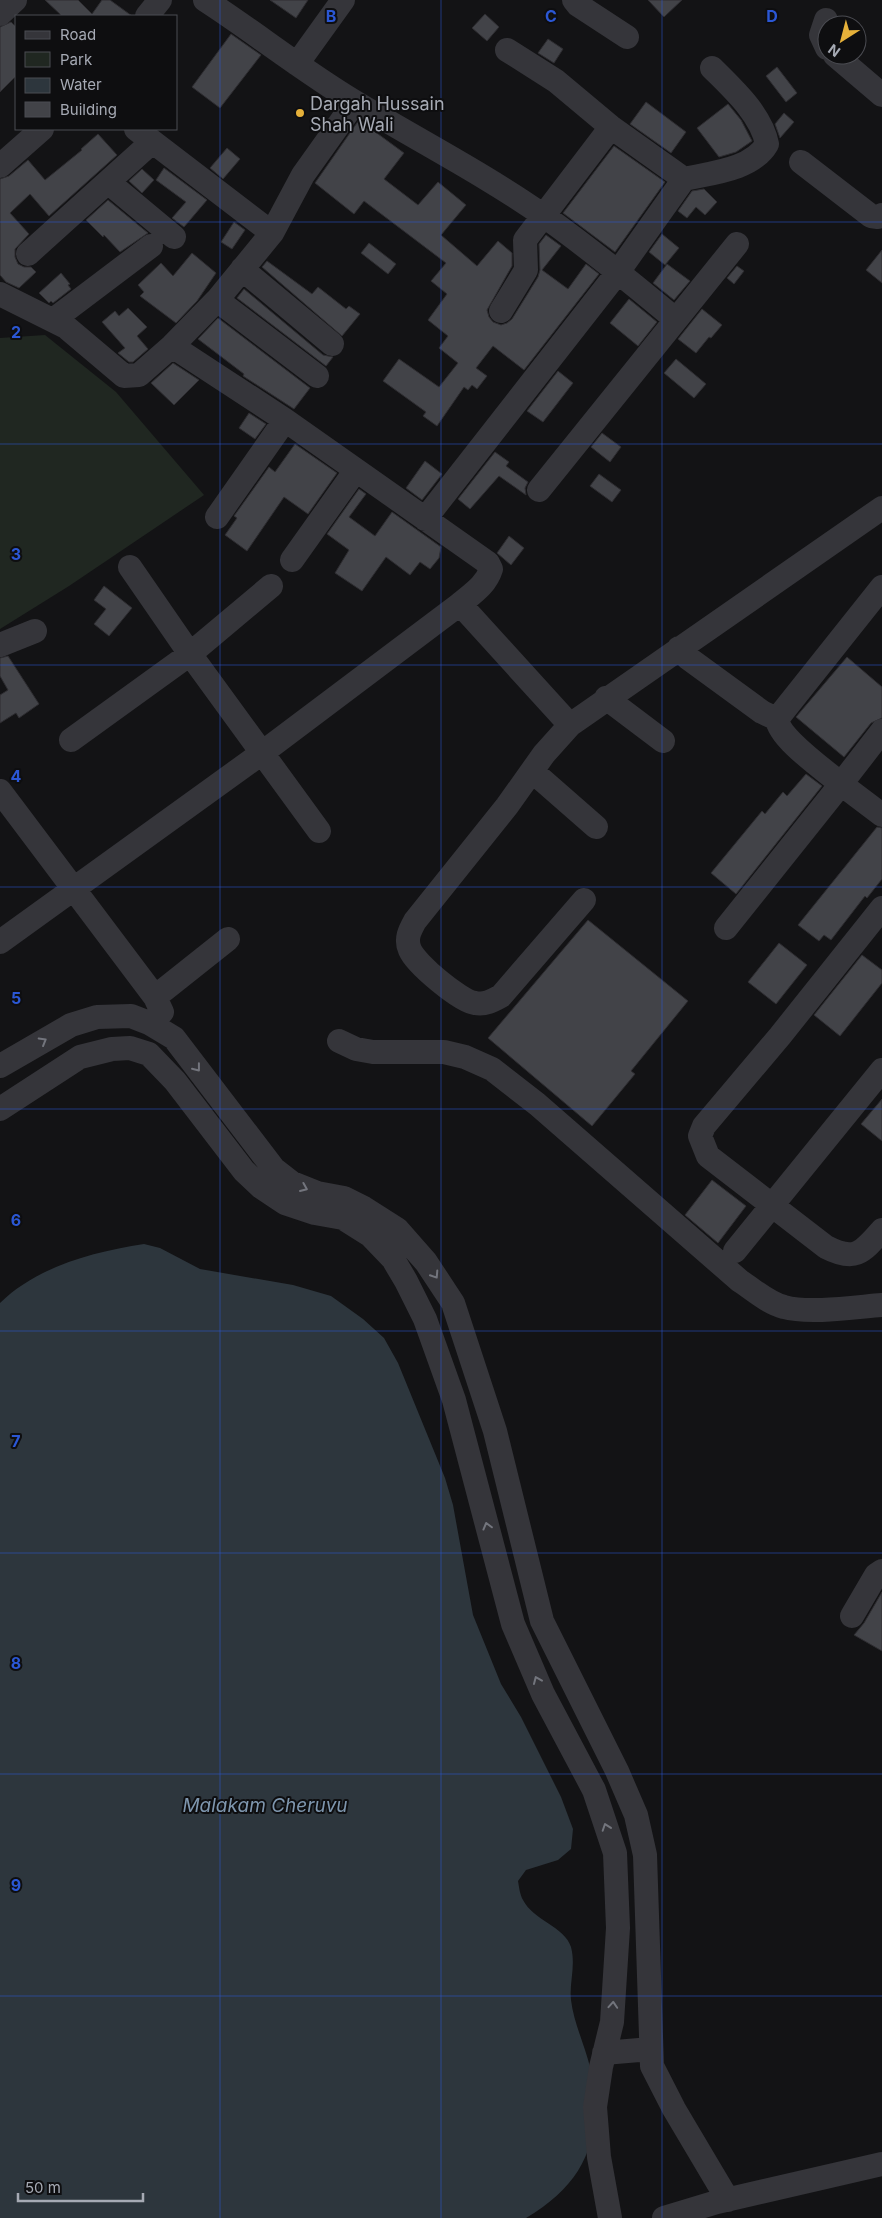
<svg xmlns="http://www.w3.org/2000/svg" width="882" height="2218" font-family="Inter,sans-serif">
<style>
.green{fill:#202721}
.water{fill:#2d363d}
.building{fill:#424348;stroke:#2e2d31}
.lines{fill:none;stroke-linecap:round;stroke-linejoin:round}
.minor{stroke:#35353a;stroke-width:24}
.oneway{stroke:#73757d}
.grid{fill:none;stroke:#2b57d4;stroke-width:1;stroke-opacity:0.55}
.poi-dot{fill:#e6b13a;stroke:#0e0e10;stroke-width:2}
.labels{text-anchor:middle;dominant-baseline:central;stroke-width:4;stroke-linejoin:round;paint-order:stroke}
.poi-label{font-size:18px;fill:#a6aab4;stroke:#0e0e10;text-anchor:start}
.water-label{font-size:19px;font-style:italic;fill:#7e96ae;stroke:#0e0e10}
.grid-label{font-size:16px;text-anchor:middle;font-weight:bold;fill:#2b57d4;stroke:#0e0e10;stroke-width:4;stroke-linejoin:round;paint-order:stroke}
</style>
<rect width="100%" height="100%" fill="#131315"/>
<path class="green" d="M 45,335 L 116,392 L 204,495 L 69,586 L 0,629 L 0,338 Z"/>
<path class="water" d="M 144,1244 L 160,1248 L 200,1269 L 293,1285 L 331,1296 L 363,1319 L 384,1338 L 398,1363 L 445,1478 L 453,1505 L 473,1615 L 501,1684 L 521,1717 L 561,1797 L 573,1829 L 571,1849 L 558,1860 L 526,1870 L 518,1881 C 519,1887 520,1895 523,1900 C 533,1920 565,1927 571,1947 C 576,1966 569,1983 571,2000 C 574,2026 588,2051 592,2077 C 602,2143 583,2184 526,2218 L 0,2218 L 0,1303 C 38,1266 93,1252 144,1244 Z"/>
<path class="building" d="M 45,0 L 78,0 L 92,14 L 102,0 L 110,0 L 132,16 L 62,16 Z
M 270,0 L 308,0 L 296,18 Z
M 648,0 L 682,0 L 664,17 Z
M 485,14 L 499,27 L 487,41 L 472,28 Z
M 11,22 L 16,27 L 16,76 L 0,92 L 0,27 Z
M 231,34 L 261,55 L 220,108 L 192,87 Z
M 548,39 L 563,49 L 554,63 L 538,53 Z
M 777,67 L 797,93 L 786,102 L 766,76 Z
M 646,102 L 686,132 L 671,153 L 630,124 Z
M 728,104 L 741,120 L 752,141 L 736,152 L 719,157 L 697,128 Z
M 784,113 L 794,122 L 780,138 L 775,124 Z
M 359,120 L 404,153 L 384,179 L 418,205 L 438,182 L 466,205 L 441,235 L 477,266 L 498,241 L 512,253 L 512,266 L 487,310 L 489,317 L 493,322 L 501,325 L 507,323 L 512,319 L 538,277 L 540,270 L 539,244 L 546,235 L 561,246 L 542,270 L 568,289 L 586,264 L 599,274 L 524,370 L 493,346 L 476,368 L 487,376 L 477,389 L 472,385 L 468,390 L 464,387 L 437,426 L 423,416 L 426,412 L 383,381 L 399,359 L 439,387 L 458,363 L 439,348 L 448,336 L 428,320 L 447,294 L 431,281 L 446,263 L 364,201 L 354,214 L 315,183 Z
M 98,134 L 117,155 L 49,216 L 30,194 L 10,213 L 29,234 L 15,249 L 15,257 L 18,264 L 24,267 L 31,267 L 36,272 L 19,288 L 6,282 L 0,275 L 0,179 L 9,176 L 28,160 L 45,180 L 82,150 L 81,149 Z
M 614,146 L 665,182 L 615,252 L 563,213 Z
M 227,148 L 240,159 L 223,179 L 210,168 Z
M 164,168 L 207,200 L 184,227 L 172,218 L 186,202 L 156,180 Z
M 142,169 L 154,180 L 142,193 L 129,181 Z
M 704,189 L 717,202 L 705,215 L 696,207 L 687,218 L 678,211 L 692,191 Z
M 108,200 L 148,233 L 120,252 L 104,235 L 103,237 L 86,220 Z
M 234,222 L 245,230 L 232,249 L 221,242 Z
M 662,234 L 679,248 L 665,265 L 649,252 Z
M 369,243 L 396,264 L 388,274 L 361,253 Z
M 882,250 L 882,283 L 866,270 Z
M 192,253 L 216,273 L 197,301 L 176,323 L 140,296 L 144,292 L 138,285 L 161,263 L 173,276 Z
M 267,261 L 312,294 L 318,287 L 346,309 L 349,306 L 360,314 L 342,336 L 262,267 Z
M 667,264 L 690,281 L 674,300 L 653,283 Z
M 737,266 L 744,271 L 734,284 L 727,278 Z
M 61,273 L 70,284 L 68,285 L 71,289 L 53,303 L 51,301 L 49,303 L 39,293 Z
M 244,289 L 323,355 L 333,357 L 326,366 L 237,298 Z
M 629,299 L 657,322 L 638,346 L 610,323 Z
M 128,308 L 147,327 L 137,336 L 148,349 L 133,362 L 129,362 L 118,353 L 125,348 L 102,322 L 115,311 L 119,316 Z
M 702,309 L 722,325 L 711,338 L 709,337 L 696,353 L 678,339 Z
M 218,318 L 310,388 L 294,409 L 243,376 L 244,374 L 198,339 Z
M 676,359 L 706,384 L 694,398 L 664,373 Z
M 173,363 L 199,380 L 174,405 L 151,383 Z
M 558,371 L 573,383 L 543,422 L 527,411 Z
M 249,413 L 266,424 L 255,439 L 239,428 Z
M 602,433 L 621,447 L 610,462 L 591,447 Z
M 295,444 L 337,473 L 308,514 L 284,497 L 247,551 L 225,535 L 237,518 L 234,516 L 269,467 L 275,472 Z
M 495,452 L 509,462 L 506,466 L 528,482 L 525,488 L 526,495 L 499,476 L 470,509 L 458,499 Z
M 425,461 L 442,474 L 422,500 L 406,488 Z
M 599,474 L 621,490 L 612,502 L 590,486 Z
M 359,489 L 366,494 L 349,517 L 375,536 L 392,512 L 441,547 L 439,558 L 430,569 L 420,562 L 410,575 L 386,557 L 362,591 L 335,573 L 349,550 L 327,534 Z
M 509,536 L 524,548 L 511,565 L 497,553 Z
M 104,586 L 132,608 L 109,636 L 94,624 L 106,609 L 94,600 Z
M 8,656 L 39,704 L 19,718 L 16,713 L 0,723 L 0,695 L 8,690 L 0,676 L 0,658 Z
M 847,657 L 882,687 L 882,718 L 871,723 L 844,757 L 796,717 Z
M 806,774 L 822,786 L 736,894 L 711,873 L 762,811 L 765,814 L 783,792 L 787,796 Z
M 877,827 L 882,828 L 882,879 L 867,898 L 865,896 L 831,940 L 824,935 L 819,941 L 798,925 Z
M 588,920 L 688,1001 L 631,1071 L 635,1074 L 592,1126 L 488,1038 Z
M 779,943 L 807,965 L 776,1004 L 748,982 Z
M 862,955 L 882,970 L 882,983 L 840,1036 L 814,1015 Z
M 882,1099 L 882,1141 L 861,1124 Z
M 712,1180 L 746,1206 L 718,1243 L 685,1215 Z
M 882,1592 L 882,1651 L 854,1635 L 864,1623 Z"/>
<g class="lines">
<path class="minor" d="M 205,0 C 256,33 303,71 355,102 C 418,140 484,174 544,216 C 589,248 632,283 675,319
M 574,0 L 578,5 L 627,37
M 0,14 L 15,0
M 147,16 L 160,0
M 826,20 L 821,35 L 827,48
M 507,50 L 556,81 L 611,127 L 684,179
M 835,55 L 882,95
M 297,64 L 343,0
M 136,129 L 272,233
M 801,162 L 871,216 L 878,217 L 882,215
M 0,166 L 42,129
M 108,182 L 174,237
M 28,254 L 152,142
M 242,269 L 332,344
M 0,294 L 66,327 L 124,376 L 139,375 L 172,346 L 217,300 L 317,376
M 217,300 L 272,233 L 303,175 L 355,102
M 501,311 L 526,270 L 525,240 L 611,127
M 53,320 L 151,246
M 539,490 L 737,244
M 217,517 L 285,420
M 425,519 L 618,272 L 684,179 C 710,173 752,170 767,144 C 761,114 733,89 712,68
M 292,560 L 356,470
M 130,567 L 190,654 L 319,831
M 460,604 L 570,725
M 0,645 L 35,631
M 679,648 L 688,658 L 762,712 L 777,719
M 606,698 L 663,741
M 882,731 L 841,784 L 882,815
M 71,740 L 190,654 L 271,586
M 532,771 L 596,827
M 0,791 L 155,997
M 584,900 L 501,996 C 492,1001 485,1005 475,1003 C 460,1001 416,964 410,950 C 405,939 410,930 415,921 L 507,806 L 544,754 L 570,725 L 882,508
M 882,908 L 780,1036 L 704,1126 L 700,1136 L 708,1156 L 826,1247 C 855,1262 862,1253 882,1230
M 726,928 L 841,784 C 825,770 779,739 777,719 L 882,587
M 0,942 L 262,753 L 460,604 C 473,593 486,585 491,569 L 488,563 L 285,420 L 172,346
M 162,1012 L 155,997 L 228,939
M 339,1041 L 356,1049 L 373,1052 L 444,1052 L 465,1057 L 492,1069 L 537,1104 L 740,1281 C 754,1290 768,1303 784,1307 C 809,1314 856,1307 882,1305
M 0,1066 L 71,1025 L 97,1017 L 131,1016 L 149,1023 L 174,1038 L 274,1169 L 292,1183 L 317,1193 L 344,1198 L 364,1208 L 397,1229 L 426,1262 L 453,1303 L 495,1431 L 542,1621 L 617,1771 L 636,1815 L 645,1855 L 652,2066 L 674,2109 L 728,2200
M 0,1109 L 80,1057 L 112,1049 L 130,1048 L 149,1054 L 175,1081 L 244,1171 L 261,1187 L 285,1203 L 315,1213 L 343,1218 L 370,1235 L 393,1259 L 406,1281 L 425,1319 L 454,1400 L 513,1624 L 543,1694 L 594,1790 L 615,1853 L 618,1928 L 612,2022 L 601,2067 L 595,2107 L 599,2157 L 610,2218
M 735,1251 L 882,1070
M 852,1616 L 876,1575 L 882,1571
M 604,2053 L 651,2049
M 664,2218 L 717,2202 L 882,2164"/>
</g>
<defs><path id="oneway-chevron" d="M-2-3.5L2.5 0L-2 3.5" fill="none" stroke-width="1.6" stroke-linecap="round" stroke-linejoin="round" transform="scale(1.25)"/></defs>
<g class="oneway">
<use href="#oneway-chevron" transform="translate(43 1041) rotate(-30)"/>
<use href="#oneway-chevron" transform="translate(197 1068) rotate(52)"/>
<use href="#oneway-chevron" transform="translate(304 1188) rotate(23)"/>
<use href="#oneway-chevron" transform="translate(435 1275) rotate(57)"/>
<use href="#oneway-chevron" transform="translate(487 1526) rotate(-105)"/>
<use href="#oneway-chevron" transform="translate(537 1680) rotate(-113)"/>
<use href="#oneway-chevron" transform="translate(606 1827) rotate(-109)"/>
<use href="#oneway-chevron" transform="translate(613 2005) rotate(-86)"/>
</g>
<path class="grid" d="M 220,0 L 220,2218M 441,0 L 441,2218M 662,0 L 662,2218M 0,222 L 882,222M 0,444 L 882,444M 0,665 L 882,665M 0,887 L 882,887M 0,1109 L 882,1109M 0,1331 L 882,1331M 0,1553 L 882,1553M 0,1774 L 882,1774M 0,1996 L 882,1996"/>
<circle class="poi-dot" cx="300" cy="113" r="5"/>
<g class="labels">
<g class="poi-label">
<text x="310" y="103">Dargah Hussain<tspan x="310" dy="21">Shah Wali</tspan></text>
</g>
<g class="water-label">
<text x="265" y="1805">Malakam Cheruvu</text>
</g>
</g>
<g class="grid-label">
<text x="331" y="22">B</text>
<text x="551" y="22">C</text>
<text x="772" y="22">D</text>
<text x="16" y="338">2</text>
<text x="16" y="560">3</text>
<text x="16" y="782">4</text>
<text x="16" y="1004">5</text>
<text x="16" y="1226">6</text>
<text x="16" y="1447">7</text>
<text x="16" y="1669">8</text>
<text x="16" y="1891">9</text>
</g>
<rect x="15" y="15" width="162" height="115" fill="#0e0e10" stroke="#4b4c52"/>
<rect x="25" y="31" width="25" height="8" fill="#35353a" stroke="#4b4c52"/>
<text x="60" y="40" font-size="15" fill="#a6aab4">Road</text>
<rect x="25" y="52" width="25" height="15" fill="#202721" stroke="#4b4c52"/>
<text x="60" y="65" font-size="15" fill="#a6aab4">Park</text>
<rect x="25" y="78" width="25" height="15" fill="#2d363d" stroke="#4b4c52"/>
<text x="60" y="90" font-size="15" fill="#a6aab4">Water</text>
<rect x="25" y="102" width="25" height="15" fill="#424348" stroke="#4b4c52"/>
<text x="60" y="115" font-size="15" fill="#a6aab4">Building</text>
<g transform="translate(842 40) rotate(216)"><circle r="24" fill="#0e0e10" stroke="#4b4c52"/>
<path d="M0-4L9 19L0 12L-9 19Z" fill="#e6b13a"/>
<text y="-8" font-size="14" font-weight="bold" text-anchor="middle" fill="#a6aab4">N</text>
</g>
<path d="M18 2193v8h125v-8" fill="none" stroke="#a6aab4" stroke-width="2.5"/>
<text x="25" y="2193" font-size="15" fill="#a6aab4" stroke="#0e0e10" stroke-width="4" paint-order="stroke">50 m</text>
</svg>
